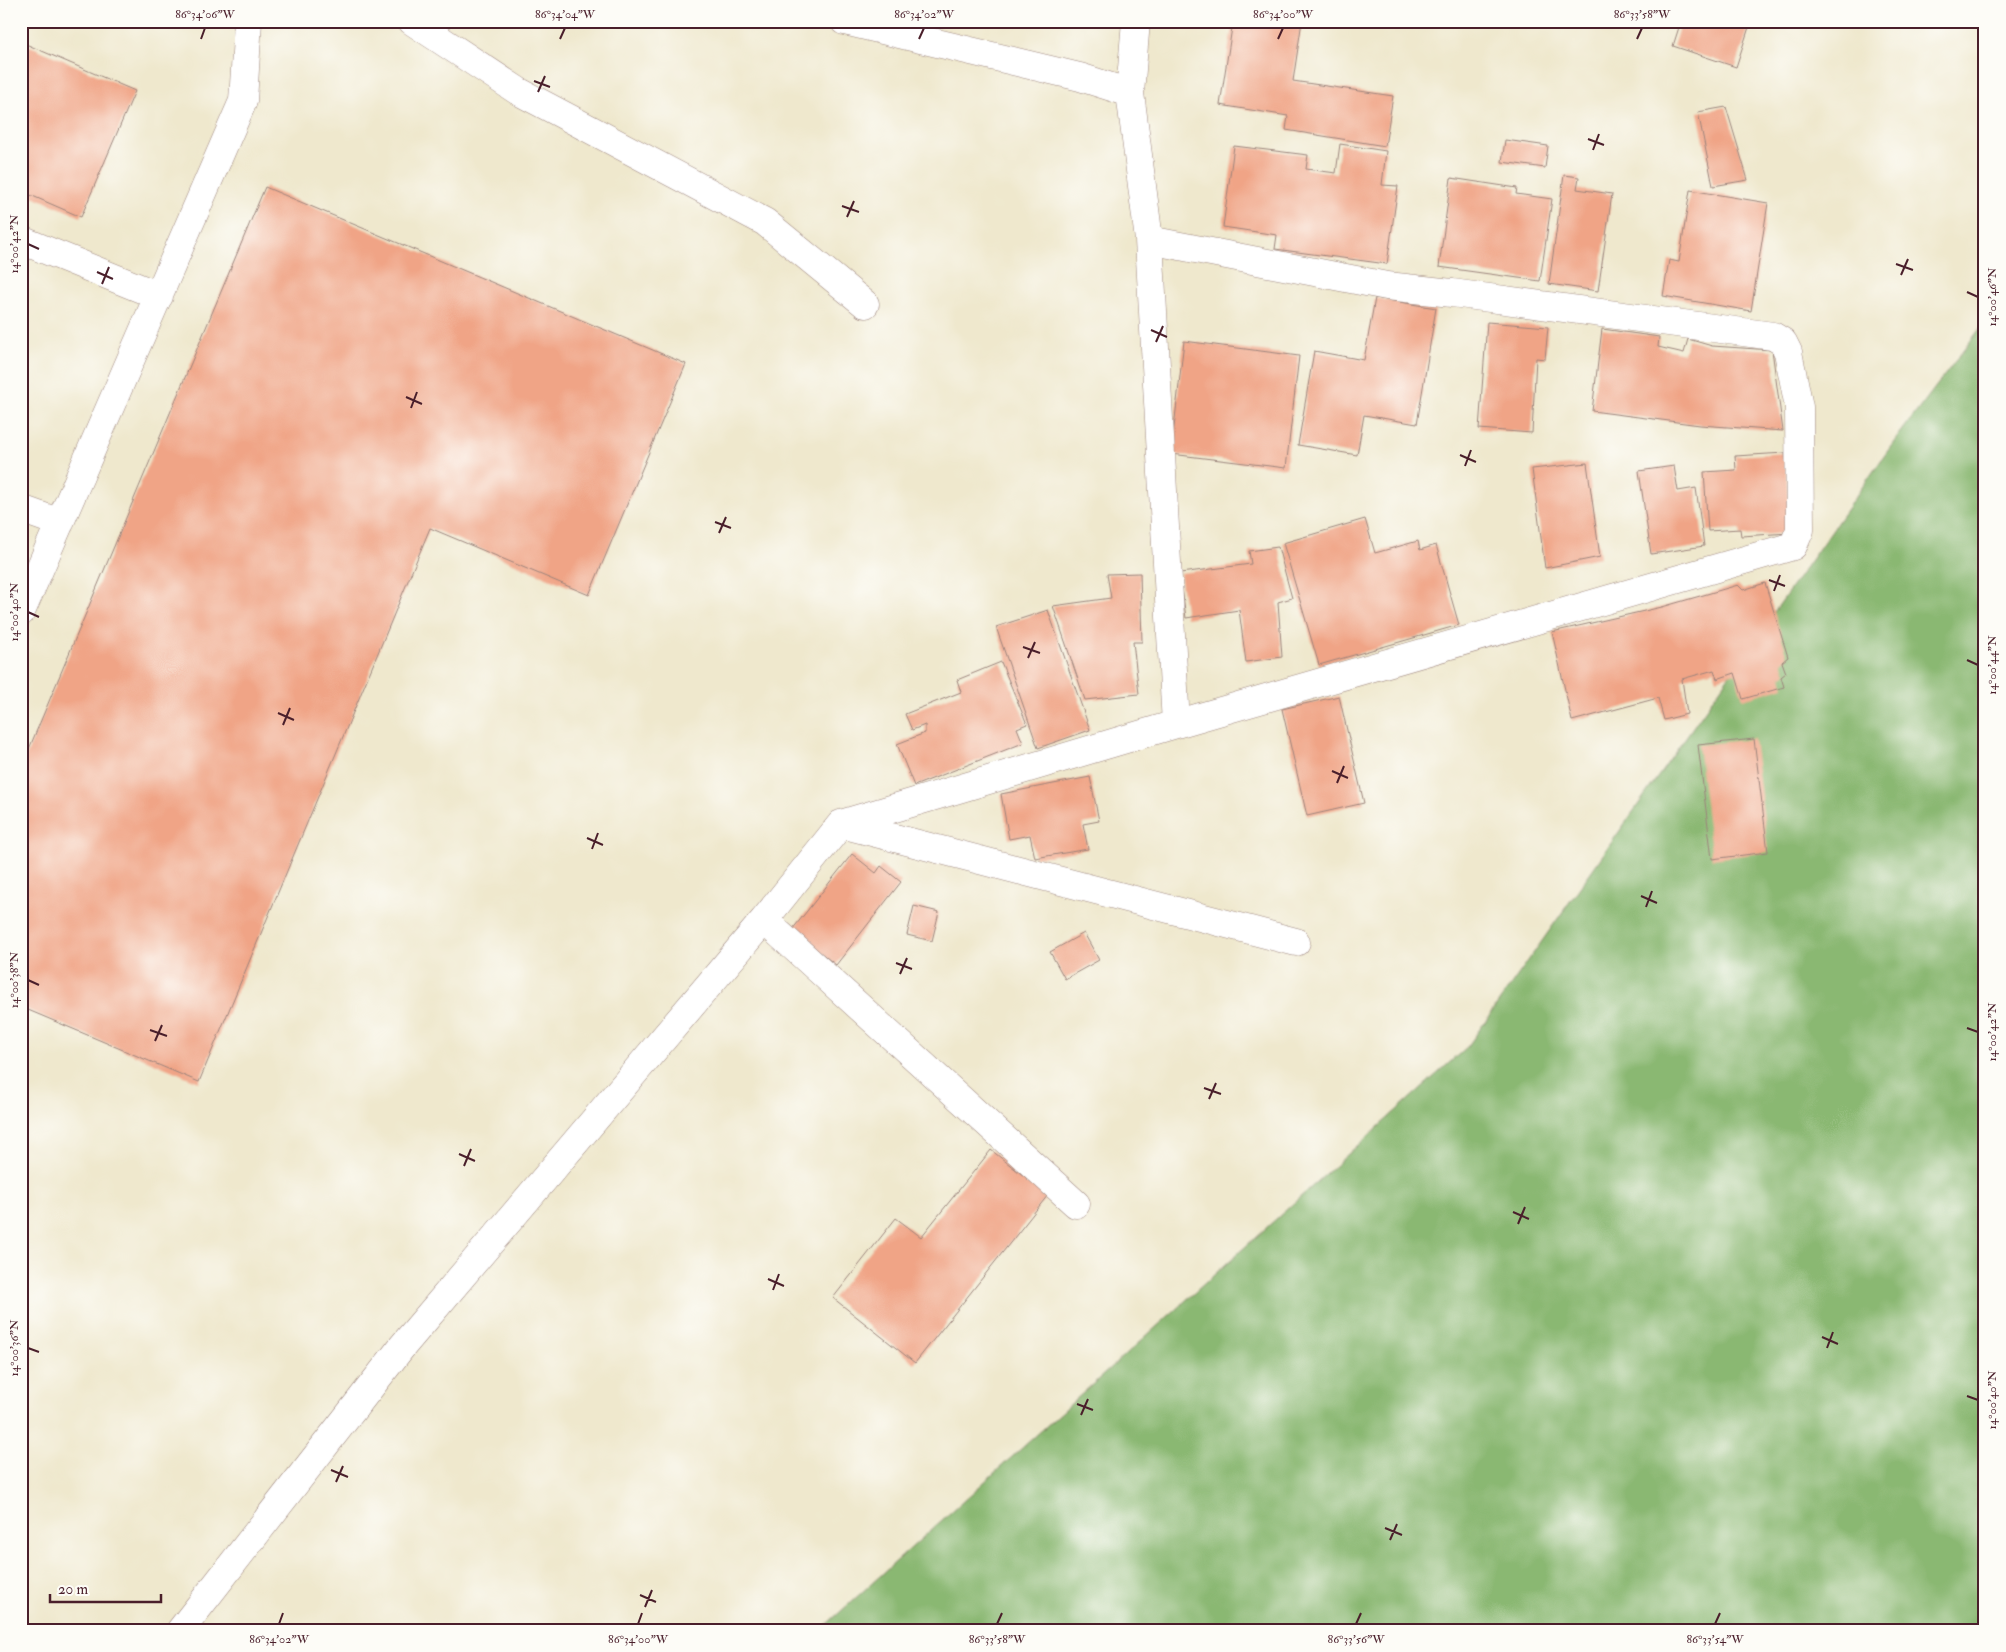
<svg xmlns="http://www.w3.org/2000/svg" width="2006" height="1652" font-family="'IM FELL Double Pica',serif">
<style>
.forest{fill:#8ab872;stroke:#6a6c4e}
.building{fill:#f0a486}
.lines{fill:none;stroke-linecap:round;stroke-linejoin:round}
.minor-casing{stroke:#9c847c;stroke-width:29}
.minor{stroke:#fff;stroke-width:28}
.ticks{fill:none;stroke:#4a1f2b;stroke-width:2}
.neatline{fill:none;stroke:#4a1f2b;stroke-width:2}
.ticks-label{font-size:12px;text-anchor:middle;fill:#4a1f2b}
</style>
<rect width="100%" height="100%" fill="#fdfcf7"/>
<filter id="ink" filterUnits="userSpaceOnUse"><feTurbulence type="fractalNoise" baseFrequency=".02" numOctaves="2"/><feDisplacementMap in="SourceGraphic" scale="10" xChannelSelector="R" yChannelSelector="G"/><feConvolveMatrix kernelMatrix="1 2 1 2 8 2 1 2 1" color-interpolation-filters="sRGB"/></filter>
<filter id="wash" filterUnits="userSpaceOnUse"><feTurbulence type="fractalNoise" baseFrequency=".0096" numOctaves="4" result="noise"/><feDisplacementMap in="SourceGraphic" scale="20" xChannelSelector="R" yChannelSelector="G"/><feGaussianBlur stdDeviation="1.12" result="paint"/><feColorMatrix in="noise" values="0 0 0 0 0 0 0 0 0 0 0 0 0 0 0 0 0 1.4 0 .05"/><feComposite in="paint" operator="in"/></filter>
<g filter="url(#wash)">
<rect width="100%" height="100%" fill="#efe8cd"/>
<path class="forest" d="M 1985,322 L 1985,1631 L 819,1631 L 1468,1046 L 1899,435 Z"/>
<g id="blocks">
<path class="building" d="M 1233,21 L 1302,21 L 1293,81 L 1393,96 L 1385,146 L 1286,130 L 1288,116 L 1220,105 Z
M 1681,21 L 1751,21 L 1736,67 L 1673,46 Z
M 21,42 L 135,91 L 81,217 L 21,191 Z
M 1726,107 L 1748,180 L 1713,186 L 1698,112 Z
M 1505,140 L 1548,146 L 1545,168 L 1502,162 Z
M 1340,144 L 1386,151 L 1382,185 L 1398,186 L 1387,264 L 1275,249 L 1277,235 L 1223,227 L 1234,146 L 1308,155 L 1306,169 L 1336,173 Z
M 1564,175 L 1579,177 L 1577,189 L 1612,194 L 1598,291 L 1549,284 Z
M 1451,178 L 1517,188 L 1516,194 L 1552,199 L 1540,281 L 1439,267 Z
M 265,187 L 686,364 L 589,595 L 430,528 L 199,1082 L 21,1007 L 21,768 Z
M 1690,190 L 1768,203 L 1751,311 L 1663,296 L 1669,260 L 1679,262 Z
M 1375,298 L 1436,308 L 1417,424 L 1364,415 L 1357,455 L 1298,445 L 1314,351 L 1364,360 Z
M 1487,322 L 1548,327 L 1545,359 L 1536,358 L 1532,433 L 1479,429 Z
M 1602,329 L 1659,337 L 1658,347 L 1684,353 L 1688,339 L 1712,346 L 1772,350 L 1783,431 L 1700,425 L 1592,411 Z
M 1184,341 L 1299,356 L 1286,468 L 1171,454 Z
M 1785,453 L 1790,533 L 1741,536 L 1740,529 L 1708,531 L 1704,472 L 1736,470 L 1735,456 Z
M 1587,463 L 1600,557 L 1545,568 L 1532,469 Z
M 1674,466 L 1678,491 L 1696,488 L 1704,546 L 1651,554 L 1639,471 Z
M 1365,519 L 1375,553 L 1418,541 L 1420,550 L 1436,545 L 1459,625 L 1319,665 L 1283,543 Z
M 1278,547 L 1292,598 L 1278,602 L 1282,657 L 1246,662 L 1239,610 L 1186,618 L 1180,573 L 1251,564 L 1249,551 Z
M 1140,573 L 1142,642 L 1133,642 L 1139,694 L 1085,700 L 1053,606 L 1111,598 L 1107,574 Z
M 1765,583 L 1788,657 L 1782,662 L 1786,673 L 1781,677 L 1784,687 L 1743,699 L 1735,673 L 1717,679 L 1714,670 L 1682,679 L 1687,714 L 1664,720 L 1658,698 L 1572,721 L 1552,632 L 1662,607 L 1738,585 L 1743,590 Z
M 1048,610 L 1090,730 L 1038,748 L 996,627 Z
M 1001,662 L 1027,724 L 1017,728 L 1023,743 L 914,786 L 897,744 L 925,733 L 925,725 L 912,730 L 905,714 L 961,692 L 957,680 Z
M 1339,696 L 1364,803 L 1307,816 L 1282,709 Z
M 1754,739 L 1768,852 L 1712,859 L 1698,745 Z
M 1090,777 L 1099,821 L 1083,824 L 1088,849 L 1035,858 L 1030,835 L 1009,839 L 1001,794 Z
M 852,854 L 876,873 L 881,866 L 901,882 L 836,965 L 792,930 Z
M 914,906 L 939,912 L 932,941 L 907,935 Z
M 1084,933 L 1099,960 L 1065,979 L 1050,952 Z
M 991,1150 L 1048,1195 L 915,1363 L 833,1298 L 896,1218 L 921,1237 Z"/>
</g>
</g>
<g filter="url(#ink)">
<use href="#blocks" fill-opacity="0" stroke="#9c847c" stroke-width="1"/>
<g class="lines">
<defs>
<path id="minor" d="M 412,21 L 518,91 L 765,222 L 865,304
M 844,21 L 1080,77 L 1130,93
M 1136,21 L 1130,93 L 1149,240 L 1176,724 L 1793,546 L 1800,530 L 1799,407 L 1788,352 L 1783,342 L 1773,336 L 1452,293 L 1387,286 L 1149,240
M 21,240 L 159,296
M 21,509 L 60,523
M 21,612 L 243,101 L 248,21
M 841,824 L 1296,942
M 764,920 L 1076,1204
M 180,1631 L 401,1348 L 764,920 L 841,824 L 1176,724"/>
</defs>
<use href="#minor" class="minor-casing"/>
<use href="#minor" class="minor"/>
</g>
</g>
<path class="ticks" d="M 201,39 L 205,28M 560,39 L 565,28M 919,39 L 924,28M 1278,39 L 1283,28M 1637,39 L 1642,28M 534,81 L 550,87M 538,92 L 545,76M 1588,139 L 1604,145M 1593,150 L 1599,134M 842,206 L 859,212M 847,217 L 854,201M 28,244 L 39,249M 1896,264 L 1913,270M 97,272 L 113,279M 1901,275 L 1908,259M 102,284 L 109,267M 1967,292 L 1978,297M 1151,330 L 1167,337M 1156,342 L 1163,326M 406,397 L 422,404M 411,408 L 417,392M 1460,455 L 1476,462M 1465,466 L 1471,450M 715,522 L 731,528M 719,533 L 726,517M 1769,580 L 1785,586M 1774,591 L 1780,575M 28,612 L 39,617M 1023,647 L 1040,653M 1028,658 L 1035,642M 1967,660 L 1978,665M 278,713 L 294,720M 283,725 L 290,708M 1332,771 L 1348,778M 1337,783 L 1344,766M 587,838 L 603,845M 592,849 L 598,833M 1641,896 L 1657,903M 1646,907 L 1652,891M 896,963 L 912,969M 900,974 L 907,958M 28,980 L 39,985M 1967,1028 L 1978,1032M 150,1030 L 167,1036M 155,1041 L 162,1025M 1204,1088 L 1221,1094M 1209,1099 L 1216,1083M 459,1154 L 475,1161M 464,1166 L 471,1149M 1513,1212 L 1529,1219M 1518,1224 L 1525,1207M 768,1279 L 784,1286M 773,1290 L 779,1274M 1822,1337 L 1838,1344M 28,1348 L 39,1352M 1827,1348 L 1833,1332M 1967,1396 L 1978,1400M 1077,1404 L 1093,1410M 1081,1415 L 1088,1399M 331,1470 L 348,1477M 336,1482 L 343,1466M 1385,1528 L 1402,1535M 1390,1540 L 1397,1524M 640,1595 L 656,1602M 645,1607 L 652,1590M 279,1624 L 283,1613M 638,1624 L 642,1613M 997,1624 L 1002,1613M 1356,1624 L 1361,1613M 1715,1624 L 1720,1613"/>
<rect width="2006" height="1652" fill="none" stroke="#fdfcf7" stroke-width="55"/>
<path d="M50 1594v8h111v-8" fill="none" stroke="#4a1f2b" stroke-width="2.5"/>
<text x="58" y="1594" font-size="15" fill="#4a1f2b" stroke="#fdfcf7" stroke-width="4" paint-order="stroke">20 m</text>
<rect x="28" y="28" width="1950" height="1596" class="neatline"/>
<g class="ticks-label">
<text x="205" y="18">86°34'06"W</text>
<text x="565" y="18">86°34'04"W</text>
<text x="924" y="18">86°34'02"W</text>
<text x="1283" y="18">86°34'00"W</text>
<text x="1642" y="18">86°33'58"W</text>
<text transform="translate(14 244) rotate(-90)" y="4">14°00'42"N</text>
<text transform="translate(1992 297) rotate(-90)" y="4">14°00'46"N</text>
<text transform="translate(14 612) rotate(-90)" y="4">14°00'40"N</text>
<text transform="translate(1992 665) rotate(-90)" y="4">14°00'44"N</text>
<text transform="translate(14 980) rotate(-90)" y="4">14°00'38"N</text>
<text transform="translate(1992 1032) rotate(-90)" y="4">14°00'42"N</text>
<text transform="translate(14 1348) rotate(-90)" y="4">14°00'36"N</text>
<text transform="translate(1992 1400) rotate(-90)" y="4">14°00'40"N</text>
<text x="279" y="1643">86°34'02"W</text>
<text x="638" y="1643">86°34'00"W</text>
<text x="997" y="1643">86°33'58"W</text>
<text x="1356" y="1643">86°33'56"W</text>
<text x="1715" y="1643">86°33'54"W</text>
</g>
</svg>
